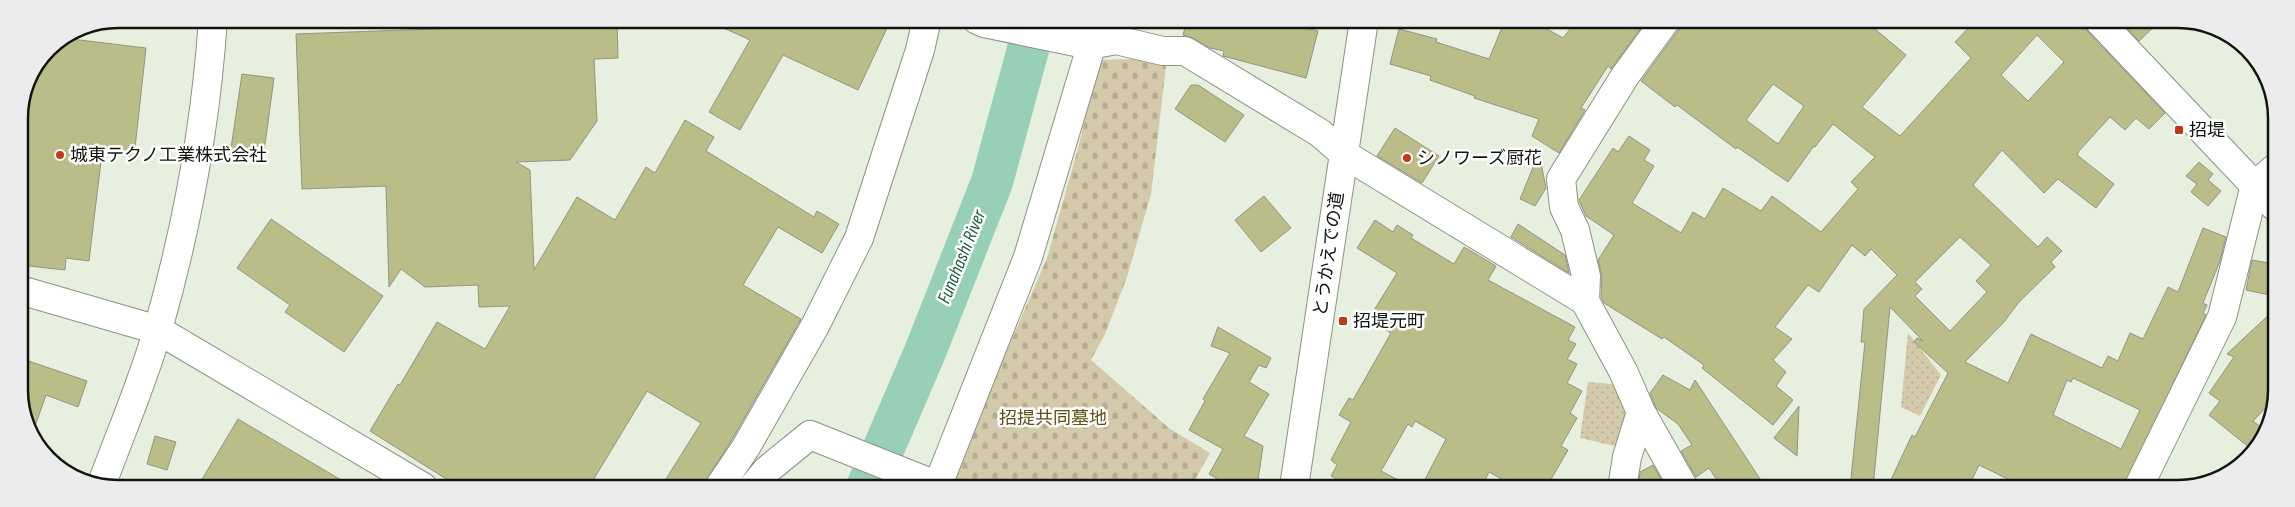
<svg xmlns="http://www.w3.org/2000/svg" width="2295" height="507" font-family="'Sofia Sans Condensed','Noto Sans JP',sans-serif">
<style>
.grass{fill:url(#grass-dots)}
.cemetery{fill:url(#cemetery-stones)}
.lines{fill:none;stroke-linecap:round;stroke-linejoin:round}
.river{stroke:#97d0b6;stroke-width:42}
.building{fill:#bbbd89;stroke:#939484;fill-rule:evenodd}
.minor-casing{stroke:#8b9383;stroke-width:30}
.major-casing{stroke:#8b9383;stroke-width:30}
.minor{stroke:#fff;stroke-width:28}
.major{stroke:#fff;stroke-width:28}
.poi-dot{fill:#c33917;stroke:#fff;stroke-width:2}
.labels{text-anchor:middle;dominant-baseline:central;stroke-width:5;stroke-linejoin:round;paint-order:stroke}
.poi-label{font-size:18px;fill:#12150f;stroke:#fff;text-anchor:start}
.street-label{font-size:18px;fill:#12150f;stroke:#fff}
.park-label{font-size:18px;fill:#624f12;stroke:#fff}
.water-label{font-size:19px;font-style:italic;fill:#165d44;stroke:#fff}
.rim{fill:none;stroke:#12150f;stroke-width:2.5}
</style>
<defs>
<pattern id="grass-dots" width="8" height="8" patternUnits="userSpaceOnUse" patternTransform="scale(1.25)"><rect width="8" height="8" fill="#d4c9aa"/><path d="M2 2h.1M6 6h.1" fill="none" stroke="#b5ac91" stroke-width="1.8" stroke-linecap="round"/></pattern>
<pattern id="cemetery-stones" width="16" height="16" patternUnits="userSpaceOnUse" patternTransform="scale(1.25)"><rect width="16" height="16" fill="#d4c9aa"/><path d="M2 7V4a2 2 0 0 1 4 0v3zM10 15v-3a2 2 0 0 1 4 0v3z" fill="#b5ac91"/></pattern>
</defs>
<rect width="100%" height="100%" fill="#e7efde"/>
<path class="grass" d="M 1908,333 L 1941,375 L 1920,416 L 1901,407 Z
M 1588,382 L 1624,385 L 1636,411 L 1624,448 L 1580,438 Z"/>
<path class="cemetery" d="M 1167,58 L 1151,194 L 1126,280 L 1105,334 L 1091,360 L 1170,429 L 1210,453 L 1191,487 L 970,487 L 951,480 L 1047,258 L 1079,145 L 1098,60 Z"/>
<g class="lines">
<path class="river" d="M 867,487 L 925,352 L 992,182 L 1036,20"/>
</g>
<path class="building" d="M 540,19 L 617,19 L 618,58 L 594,59 L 597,121 L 570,160 L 516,162 L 530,170 L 534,270 L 577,197 L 615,220 L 646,167 L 655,173 L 685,120 L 714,137 L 706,151 L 814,217 L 817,211 L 839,224 L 822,253 L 778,227 L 743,285 L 801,319 L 734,436 L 702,487 L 661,487 L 701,423 L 647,391 L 589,487 L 459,487 L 370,431 L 398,384 L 400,385 L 437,322 L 485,349 L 510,306 L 479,307 L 478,285 L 425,287 L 401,269 L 389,287 L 386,186 L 302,189 L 296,34 L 541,25 Z
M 704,19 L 878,19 L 889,24 L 858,90 L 783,55 L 740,130 L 709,112 L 750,40 Z
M 1187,20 L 1275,20 L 1318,31 L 1306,78 L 1223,56 L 1224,51 L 1210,48 L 1193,38 L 1183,35 Z
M 1505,20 L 1531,20 L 1563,38 L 1577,20 L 1647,20 L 1611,69 L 1608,66 L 1581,108 L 1585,110 L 1559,153 L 1532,136 L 1539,119 L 1474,98 L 1475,96 L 1430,80 L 1431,76 L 1390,64 L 1399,29 L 1437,39 L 1436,42 L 1489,59 Z
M 1681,20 L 1882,20 L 1875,29 L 1906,55 L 1862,107 L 1900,136 L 1971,58 L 1955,42 L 1976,20 L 2084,20 L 2088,32 L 2165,113 L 2149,129 L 2136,118 L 2125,130 L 2110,117 L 2079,151 L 2077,155 L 2114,184 L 2096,208 L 2058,179 L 2044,193 L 2002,150 L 1973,185 L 2038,247 L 2047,237 L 2062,251 L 2051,262 L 2055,267 L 2019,302 L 2004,322 L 1965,362 L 2008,383 L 2031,334 L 2102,368 L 2108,356 L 2118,361 L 2130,333 L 2143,339 L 2168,287 L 2178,292 L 2203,228 L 2226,237 L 2220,261 L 2203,303 L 2207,305 L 2203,313 L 2206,315 L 2123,488 L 2026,488 L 1979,465 L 1968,488 L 1887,488 L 1912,435 L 1915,437 L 1948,373 L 1914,342 L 1917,338 L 1923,341 L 1890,307 L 1873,488 L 1850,488 L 1865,342 L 1861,342 L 1864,309 L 1897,275 L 1871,249 L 1865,256 L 1852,245 L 1819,292 L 1808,285 L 1775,327 L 1792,339 L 1773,360 L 1786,372 L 1776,386 L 1793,400 L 1773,425 L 1702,368 L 1704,365 L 1664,337 L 1662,339 L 1604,303 L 1601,297 L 1602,276 L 1598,260 L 1614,235 L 1586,216 L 1579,200 L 1613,148 L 1618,152 L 1629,136 L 1650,150 L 1644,160 L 1654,166 L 1632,203 L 1681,233 L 1693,212 L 1705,219 L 1723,188 L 1761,211 L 1772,196 L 1821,232 L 1858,189 L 1851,182 L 1875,157 L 1833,124 L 1815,147 L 1814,146 L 1788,182 L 1737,147 L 1736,149 L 1677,105 L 1675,107 L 1641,81 L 1679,29 ZM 2037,35 L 2064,62 L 2028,101 L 2001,75 ZM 1773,84 L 1804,106 L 1778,144 L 1746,120 ZM 1960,237 L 1991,265 L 1976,281 L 1987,292 L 1950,331 L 1915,296 L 1922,289 L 1915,282 ZM 2073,378 L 2140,410 L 2121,449 L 2053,415 L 2067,380 L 2071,382 Z
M 2120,21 L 2160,21 L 2139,41 Z
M 63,38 L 146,48 L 134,157 L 102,153 L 89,261 L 66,258 L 65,270 L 20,265 L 19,112 L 26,80 L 48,48 Z
M 242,74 L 274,78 L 263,159 L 230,155 Z
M 1191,85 L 1198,85 L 1244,115 L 1225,142 L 1175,109 Z
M 1395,128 L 1439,156 L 1422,183 L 1377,156 Z
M 1539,153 L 1546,188 L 1535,206 L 1520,199 Z
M 2199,162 L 2213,174 L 2208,180 L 2221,191 L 2208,206 L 2191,192 L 2197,184 L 2186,176 Z
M 1264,196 L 1291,228 L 1261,252 L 1235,220 Z
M 271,219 L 383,296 L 344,352 L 285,312 L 290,305 L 237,268 Z
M 1375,220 L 1393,232 L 1397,225 L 1413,235 L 1411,238 L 1454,264 L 1464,247 L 1496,266 L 1488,280 L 1575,327 L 1568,340 L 1576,344 L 1567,359 L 1577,364 L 1567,383 L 1582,391 L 1570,413 L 1577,418 L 1561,446 L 1568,450 L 1546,488 L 1518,488 L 1489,472 L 1481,488 L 1421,487 L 1446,439 L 1415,421 L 1412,427 L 1408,424 L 1381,471 L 1412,487 L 1352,487 L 1331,476 L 1337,465 L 1331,460 L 1351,422 L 1339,415 L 1349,398 L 1353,400 L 1391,333 L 1368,320 L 1397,273 L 1357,248 Z
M 1518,224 L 1565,255 L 1569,273 L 1511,237 Z
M 2252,260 L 2274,264 L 2274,296 L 2246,290 Z
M 2274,310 L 2274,399 L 2253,421 L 2263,429 L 2251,449 L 2209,415 L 2220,401 L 2209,393 L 2234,357 L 2227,354 Z
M 1218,327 L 1271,358 L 1266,368 L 1259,365 L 1249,382 L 1269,394 L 1244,436 L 1263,446 L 1257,487 L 1231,487 L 1209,474 L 1223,449 L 1189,430 L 1205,401 L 1203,399 L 1230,353 L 1211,346 Z
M 20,358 L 87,381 L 78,407 L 46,395 L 33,432 L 21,409 Z
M 1663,375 L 1690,390 L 1695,380 L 1766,488 L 1722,488 L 1709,468 L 1696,477 L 1681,451 L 1692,445 L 1678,424 L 1656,408 L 1650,393 Z
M 1799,406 L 1797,456 L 1774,438 Z
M 238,419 L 353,487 L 198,486 Z
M 155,436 L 176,442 L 167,470 L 147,464 Z
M 1653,465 L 1666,488 L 1638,488 L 1640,472 Z"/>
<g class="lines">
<defs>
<path id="minor" d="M 977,20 L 984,23 L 1090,45 L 1116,40 L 1163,51 L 1185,51 L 1320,133 L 1344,154 L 1585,301
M 1666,20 L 1625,76 L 1561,179 L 1564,207 L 1575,230 L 1586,276 L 1585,301 L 1623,371 L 1641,412 L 1684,488
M 20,290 L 158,330 L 423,487
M 101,486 C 120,434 143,382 158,329 C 187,228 206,123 213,19
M 719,487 L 746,447 L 815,326 L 859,238 L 920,50 L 927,19
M 753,487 L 767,470 L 810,435 L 941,487
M 937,487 L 1028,257 L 1099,20
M 1294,487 L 1364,20
M 1622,488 L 1627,457 L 1641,412
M 2138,488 L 2222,317 L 2255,185 L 2274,169"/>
<path id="major" d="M 2099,21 L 2274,206"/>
</defs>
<use href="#minor" class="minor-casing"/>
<use href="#major" class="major-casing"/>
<use href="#minor" class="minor"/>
<use href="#major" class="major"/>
</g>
<g class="poi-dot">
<rect x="2174" y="125" width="10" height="10" rx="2.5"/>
<circle cx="60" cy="155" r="5"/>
<circle cx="1407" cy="158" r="5"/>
<rect x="1338" y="316" width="10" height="10" rx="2.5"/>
</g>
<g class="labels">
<g class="poi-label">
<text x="2189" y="130">招堤</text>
<text x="70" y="155">城東テクノ工業株式会社</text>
<text x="1417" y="158">シノワーズ厨花</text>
<text x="1353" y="321">招堤元町</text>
</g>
<g class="street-label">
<text transform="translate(1329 254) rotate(-82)">とうかえでの道</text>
</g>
<g class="park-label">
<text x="1053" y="418">招提共同墓地</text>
</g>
<g class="water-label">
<text transform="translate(962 257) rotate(-68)">Funahashi River</text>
</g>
</g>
<path d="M0 0H2295V507H0ZM118 28H2178A90 90 0 0 1 2268 118V390A90 90 0 0 1 2178 480H118A90 90 0 0 1 28 390V118A90 90 0 0 1 118 28Z" fill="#ececec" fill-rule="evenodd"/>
<path class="rim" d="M118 28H2178A90 90 0 0 1 2268 118V390A90 90 0 0 1 2178 480H118A90 90 0 0 1 28 390V118A90 90 0 0 1 118 28Z"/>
</svg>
